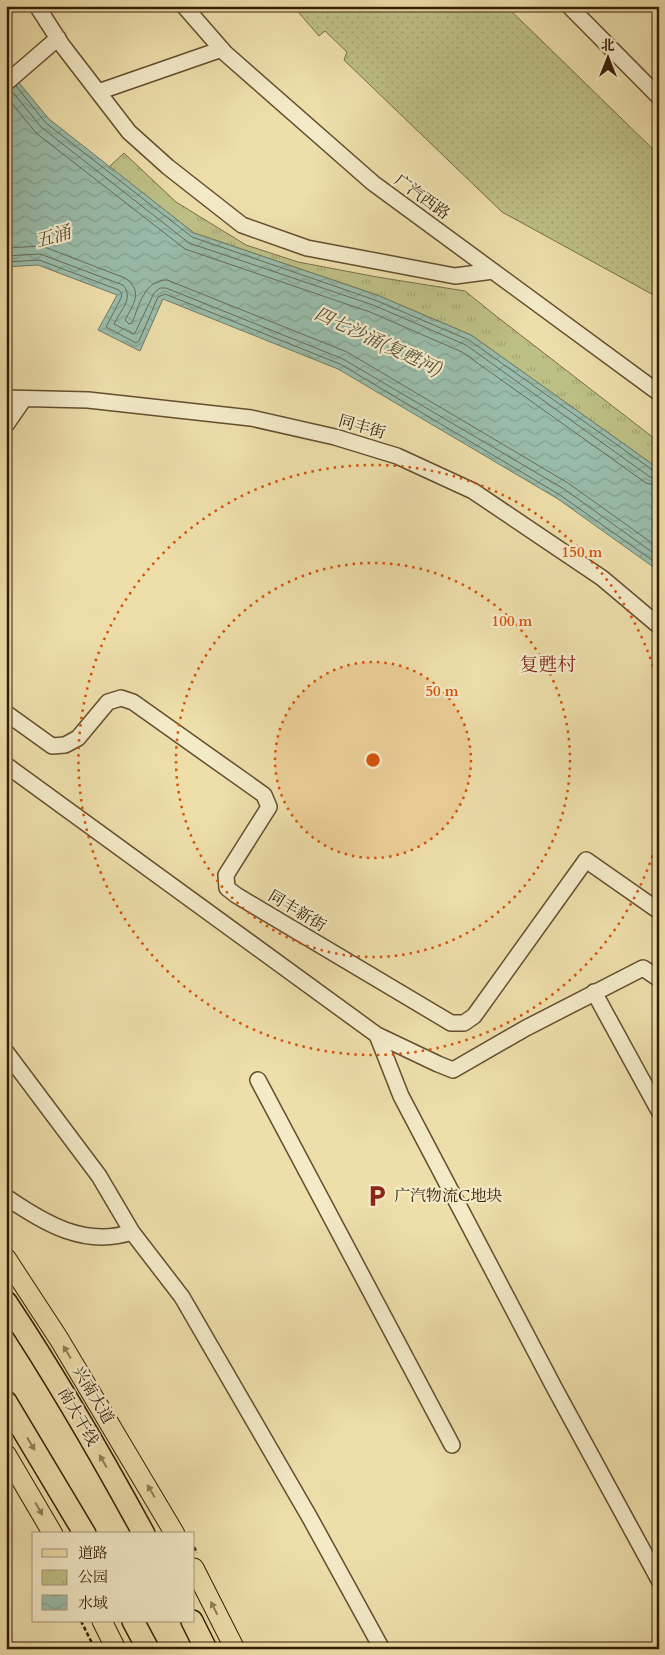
<svg xmlns="http://www.w3.org/2000/svg" width="665" height="1655" font-family="Cardo,'Noto Serif SC',serif">
<style>
.grass{fill:url(#grass-dots);stroke:#7a6e44}
.park{fill:url(#park-tufts);stroke:#7a6e44}
.water{fill:url(#water-waves);stroke:#717c68}
.lines{fill:none;stroke-linecap:round;stroke-linejoin:round}
.shore{stroke:#686c57;stroke-width:1}
.minor-casing{stroke:#644d2e;stroke-width:18}
.major-casing{stroke:#361d04;stroke-width:21}
.highway-casing{stroke:#361d04;stroke-width:24}
.path{stroke:#361d04;stroke-width:2.5;stroke-dasharray:4 2.5;stroke-linecap:butt}
.minor{stroke:#f3eac8;stroke-width:15}
.major{stroke:#eddeaa;stroke-width:19}
.highway{stroke:#eddeaa;stroke-width:21}
.oneway{fill:#927e57}
.ring{fill:none;stroke:#d6530b;stroke-width:2.5;stroke-dasharray:2.5 5}
.labels{text-anchor:middle;dominant-baseline:central;stroke-width:4.5;stroke-linejoin:round;paint-order:stroke}
.street-label{font-size:16px;fill:#361d04;stroke:#f3eac8}
.poi-label{font-size:16px;fill:#361d04;stroke:#f3eac8;text-anchor:start}
.water-label{font-size:18px;font-style:italic;fill:#544d36;stroke:#f3eac8}
.quarter-label{font-size:19px;fill:#7a1f14;stroke:#f3eac8}
.centre{fill:#d6530b;stroke:#f3eac8;stroke-width:2.5}
.ring-label{font-size:15px;text-anchor:middle;font-weight:bold;fill:#d6530b;stroke:#f3eac8;stroke-width:4.5;stroke-linejoin:round;paint-order:stroke}
</style>
<defs>
<pattern id="grass-dots" width="8" height="8" patternUnits="userSpaceOnUse" patternTransform="scale(1.25)"><rect width="8" height="8" fill="#bdc085"/><path d="M2 2h.1M6 6h.1" fill="none" stroke="#a3a571" stroke-width="1.8" stroke-linecap="round"/></pattern>
<pattern id="park-tufts" width="24" height="20" patternUnits="userSpaceOnUse" patternTransform="scale(1.25)"><rect width="24" height="20" fill="#bdc085"/><path d="M3 7l-1-3M5 7V3M7 7l1-3M15 17l-1-3M17 17v-4M19 17l1-3" fill="none" stroke="#a3a571"/></pattern>
<pattern id="water-waves" width="16" height="10" patternUnits="userSpaceOnUse" patternTransform="scale(1.25)"><rect width="16" height="10" fill="#99bcaa"/><path d="M0 5q4-4 8 0t8 0" fill="none" stroke="#84a191"/></pattern>
</defs>
<rect width="100%" height="100%" fill="#eddeaa"/>
<filter id="stains"><feTurbulence type="fractalNoise" baseFrequency=".004" numOctaves="4"/><feColorMatrix values="0 0 0 0 .2 0 0 0 0 .09 0 0 0 0 .02 0 0 0 .5 -.17"/></filter>
<radialGradient id="worn" r=".72"><stop offset=".6" stop-color="#630" stop-opacity="0"/><stop offset="1" stop-color="#630" stop-opacity=".3"/></radialGradient>
<path class="grass" d="M 293,6 L 320,6 L 328,13 L 335,6 L 506,6 L 659,155 L 659,160 L 654,168 L 659,172 L 659,298 L 502,212 L 344,60 L 347,52 L 325,31 L 319,36 Z"/>
<path class="park" d="M 124,153 L 176,202 L 246,245 L 298,262 L 377,277 L 465,291 L 496,316 L 659,442 L 659,469 L 471,335 L 377,295 L 194,233 L 109,167 Z"/>
<path class="water" d="M 6,67 L 49,119 L 194,233 L 377,295 L 471,335 L 659,469 L 659,571 L 558,499 L 338,369 L 163,299 L 140,351 L 98,330 L 117,295 L 38,265 L 6,267 Z"/>
<g class="lines">
<path class="shore" d="M 16,86 L 46,123 L 192,237 L 375,300 L 469,340 L 654,471 L 659,472
M 11,90 L 41,127 L 189,243 L 373,305 L 466,345 L 650,477 L 659,479
M 6,96 L 36,133 L 185,249 L 370,312 L 462,352 L 646,483 L 659,486
M 6,248 L 42,246 L 125,278 C 144,291 133,305 125,320 L 129,324 L 132,323 C 139,306 144,280 167,280 L 347,352 L 568,483 L 659,548
M 6,256 L 40,254 L 123,285 C 135,298 119,312 114,324 L 133,334 L 135,333 L 154,293 L 160,288 L 166,288 L 343,359 L 564,489 L 659,557
M 6,262 L 39,260 L 119,290 L 122,294 L 121,298 L 106,327 L 136,343 L 139,341 L 158,297 L 165,294 L 340,364 L 560,495 L 659,565"/>
<defs>
<path id="minor" d="M 37,6 L 62,45 L 129,132 L 168,167 L 242,225 L 307,248 L 455,276 L 493,271
M 184,6 L 225,53 L 373,183 L 659,393
M 569,6 L 659,97
M 6,83 L 58,38
M 98,92 L 222,49
M 6,398 L 88,400 L 251,418 L 335,437 L 397,456 L 473,491 L 602,578 L 659,626
M 6,425 L 24,399
M 6,713 L 52,746 L 65,745 L 78,738 L 108,702 L 121,698 L 133,702 L 264,795 L 269,807 L 226,875 L 227,888 L 236,895 L 451,1023 L 464,1023 L 474,1016 L 586,860 L 659,911
M 6,765 L 377,1035 L 438,1064 L 453,1070 L 526,1028 L 643,968 L 659,979
M 594,992 L 659,1111
M 377,1035 L 401,1096 L 555,1389 L 659,1580
M 6,1052 L 99,1176 L 132,1232 L 182,1297 L 310,1518 L 382,1649
M 258,1080 L 452,1445
M 6,1197 C 44,1223 85,1248 132,1232"/>
<path id="major" d="M 6,1258 L 59,1339 L 175,1534
M 6,1454 L 53,1534
M 194,1568 L 235,1649
M 102,1621 L 116,1649"/>
<path id="highway" d="M 6,1302 C 56,1377 101,1455 144,1534
M 6,1402 L 85,1534
M 133,1621 L 148,1649
M 192,1621 L 206,1649"/>
</defs>
<use href="#minor" class="minor-casing"/>
<use href="#major" class="major-casing"/>
<use href="#highway" class="highway-casing"/>
<path class="path" d="M 6,1235 L 12,1243
M 194,1547 L 197,1553
M 81,1621 L 95,1649"/>
<use href="#minor" class="minor"/>
<use href="#major" class="major"/>
<use href="#highway" class="highway"/>
</g>
<defs><path id="oneway-solid" d="M-6-.8H1V-3.2L6.5 0L1 3.2V.8H-6Z" transform="scale(1.25)"/></defs>
<g class="oneway">
<use href="#oneway-solid" transform="translate(67 1352) rotate(-121)"/>
<use href="#oneway-solid" transform="translate(31 1444) rotate(59)"/>
<use href="#oneway-solid" transform="translate(103 1461) rotate(-120)"/>
<use href="#oneway-solid" transform="translate(151 1491) rotate(-121)"/>
<use href="#oneway-solid" transform="translate(39 1509) rotate(60)"/>
<use href="#oneway-solid" transform="translate(214 1608) rotate(-117)"/>
</g>
<circle cx="373" cy="760" r="98" fill="#d6530b" fill-opacity=".12"/>
<g class="ring">
<circle cx="373" cy="760" r="98"/>
<circle cx="373" cy="760" r="197"/>
<path d="M659 834A295 295 0 1 1 659 686"/>
</g>
<defs>
<symbol id="parking-bare" viewBox="-9 -9 18 18"><path d="M-3.5-5.5H1a3.5 3.5 0 0 1 0 7H-1V5.5H-3.5ZM-1-3.4V-.6H.8a1.4 1.4 0 0 0 0-2.8Z" fill="#8f2418" stroke="#f3eac8" stroke-width="2.5" paint-order="stroke"/></symbol>
</defs>
<g fill-rule="evenodd">
<use href="#parking-bare" x="361" y="1180" width="32" height="32"/>
</g>
<g class="labels">
<g class="street-label">
<text transform="translate(422 197) rotate(36)">广汽西路</text>
<text transform="translate(362 427) rotate(16)">同丰街</text>
<text transform="translate(297 911) rotate(31)">同丰新街</text>
<text transform="translate(93 1395) rotate(59)">兴南大道</text>
<text transform="translate(78 1417) rotate(60)">南大干线</text>
</g>
<g class="poi-label">
<text x="394" y="1196">广汽物流C地块</text>
</g>
<g class="water-label">
<text transform="translate(53 237) rotate(-16)">五涌</text>
<text transform="translate(378 342) rotate(25)">四七沙涌(复甦河)</text>
</g>
<g class="quarter-label">
<text x="548" y="665">复甦村</text>
</g>
</g>
<circle cx="373" cy="760" r="8" class="centre"/>
<g class="ring-label">
<text x="582" y="557">150 m</text>
<text x="512" y="626">100 m</text>
<text x="442" y="696">50 m</text>
</g>
<rect width="665" height="1655" fill="none" stroke="#eddeaa" stroke-width="25"/>
<rect x="8" y="8" width="650" height="1640" fill="none" stroke="#361d04" stroke-width="2.5"/>
<rect x="12" y="12" width="640" height="1630" fill="none" stroke="#361d04"/>
<rect x="32" y="1532" width="162" height="90" fill="#f3eac8" stroke="#a7987a"/>
<rect x="42" y="1549" width="25" height="8" fill="#eddeaa" stroke="#a7987a"/>
<text x="78" y="1558" font-size="15" fill="#361d04">道路</text>
<rect x="42" y="1570" width="25" height="15" fill="url(#park-tufts)" stroke="#a7987a"/>
<text x="78" y="1582" font-size="15" fill="#361d04">公园</text>
<rect x="42" y="1595" width="25" height="15" fill="url(#water-waves)" stroke="#a7987a"/>
<text x="78" y="1608" font-size="15" fill="#361d04">水域</text>
<g transform="translate(608 58)" stroke="#f3eac8" stroke-width="4" paint-order="stroke">
<path d="M0-4L9 19L0 12L-9 19Z" fill="#361d04"/>
<text y="-8" font-size="14" font-weight="bold" text-anchor="middle" fill="#361d04">北</text>
</g>
<rect width="100%" height="100%" filter="url(#stains)"/>
<rect width="100%" height="100%" fill="url(#worn)"/>
</svg>
